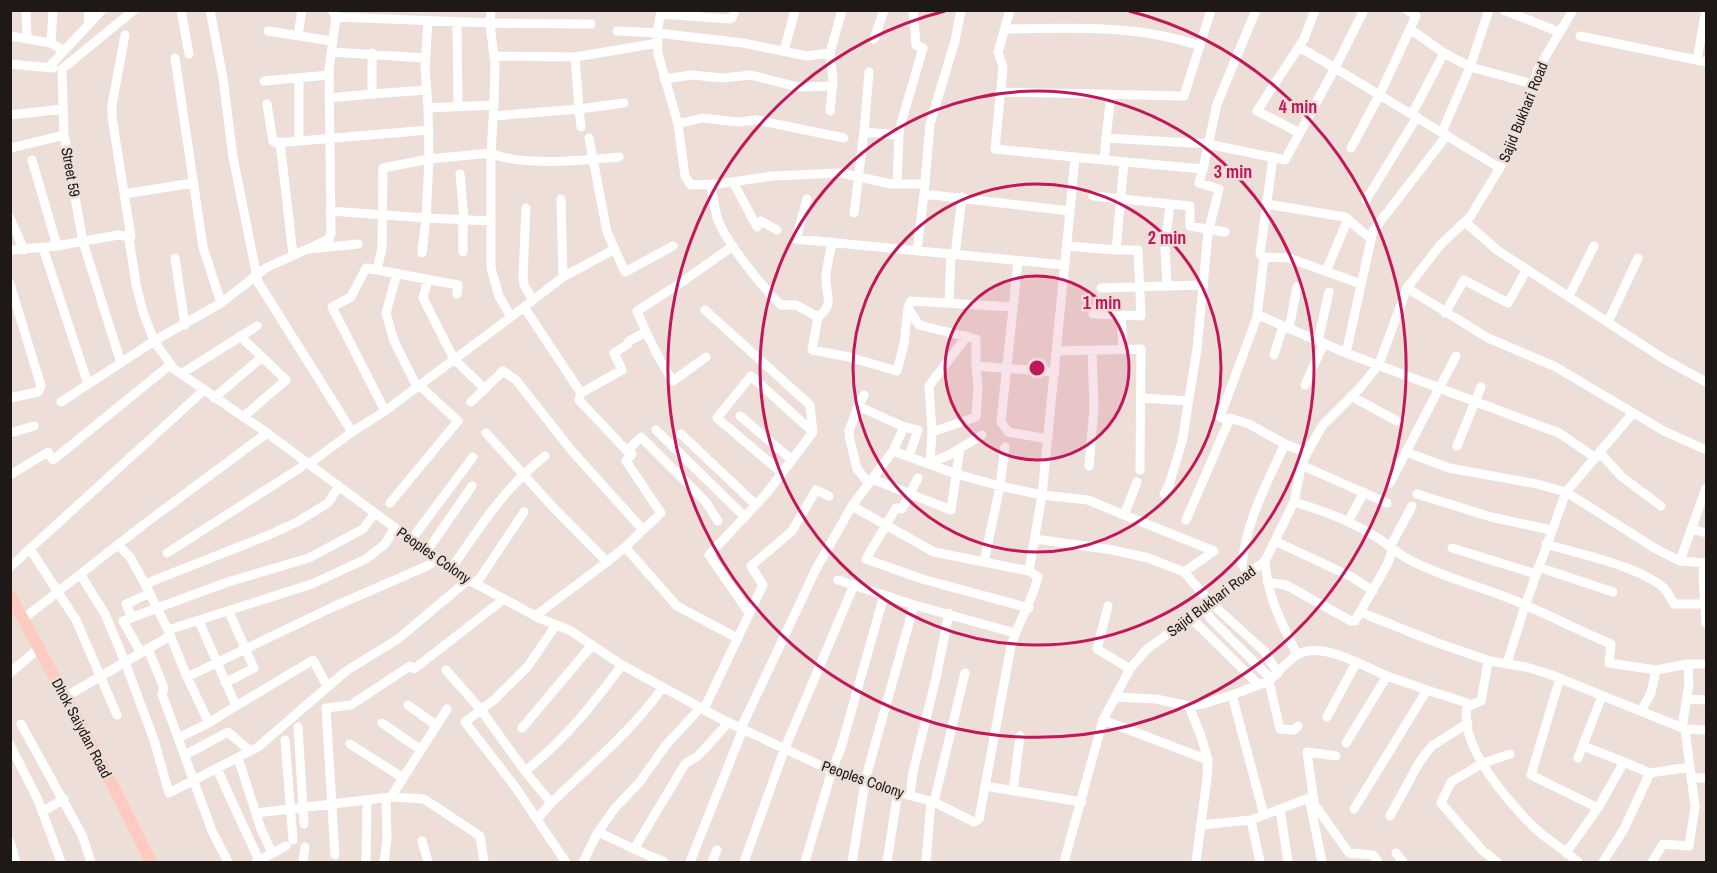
<svg xmlns="http://www.w3.org/2000/svg" width="1717" height="873" font-family="'Archivo Narrow',sans-serif">
<style>
.lines{fill:none;stroke-linecap:round;stroke-linejoin:round}
.minor{stroke:#fff;stroke-width:9}
.major{stroke:#fdcbc0;stroke-width:12}
.ring{fill:none;stroke:#c2185b;stroke-width:3}
.labels{text-anchor:middle;dominant-baseline:central;stroke-width:5;stroke-linejoin:round;paint-order:stroke}
.street-label{font-size:15px;fill:#1e1916;stroke:#eddfd7}
.centre{fill:#c2185b;stroke:#eddfd7;stroke-width:3}
.ring-label{font-size:18px;text-anchor:middle;font-weight:bold;fill:#c2185b;stroke:#eddfd7;stroke-width:5;stroke-linejoin:round;paint-order:stroke}
</style>
<rect width="100%" height="100%" fill="#eddfd7"/>
<g class="lines">
<path class="minor" d="M 26,10 L 27,39
M 88,10 L 89,23
M 181,10 L 189,54
M 210,10 L 223,78 L 233,157 L 258,282 L 352,432 L 385,411
M 661,10 L 657,33 L 658,54 L 678,124 L 685,176 L 691,185 L 718,184 L 772,176 L 841,173 L 891,184 L 925,184
M 961,10 L 955,41 L 930,124 L 924,194 L 1070,211 L 1075,157
M 1010,10 L 998,52 L 1003,67 L 995,149 L 1104,160
M 1256,10 L 1217,104 L 1203,169 L 1104,160 L 1106,138 L 1208,144 L 1285,160 L 1335,68 L 1500,168
M 1504,10 L 1559,32
M 661,14 L 729,19 L 732,18 L 735,10
M 336,17 L 490,23 L 591,24
M 428,20 L 425,68 L 428,108 L 429,159 L 491,153 L 494,105
M 457,22 L 458,107
M 1005,29 C 1070,28 1137,24 1200,46
M 1410,29 L 1444,53 L 1470,67 L 1533,84
M 268,31 L 332,41
M 617,31 L 657,33 L 743,43 L 807,56 L 830,53 L 842,10
M 125,35 L 112,105 L 112,117 L 131,237 L 129,239 L 136,284 L 143,312 L 154,341 L 174,369 L 267,433 L 456,573 L 539,618 L 571,631 L 622,665 L 723,720 L 826,768 L 878,787 L 934,802 L 974,822 L 979,819 L 1011,646 C 1018,622 1032,602 1038,577 L 1029,571 L 1042,495 L 1070,211
M 298,35 L 302,10
M 10,36 L 51,43 L 64,51
M 1580,36 L 1706,62
M 874,39 L 884,10
M 51,43 L 53,10
M 1299,47 L 1335,68 L 1364,10
M 784,51 L 795,10
M 331,52 L 426,58
M 372,53 L 372,94 L 427,90
M 494,56 L 575,57 L 579,109 L 624,103
M 575,57 L 658,43
M 175,58 L 203,247 L 221,303
M 1697,60 L 1706,10
M 10,64 L 53,68
M 49,67 L 102,10
M 869,72 L 864,132 L 899,135 L 900,127 L 923,48 L 916,45 L 913,10
M 299,78 L 299,140
M 664,79 L 692,75 L 722,78 L 751,75 L 798,87 L 832,86
M 264,81 L 329,75
M 1000,92 L 1184,96 L 1211,10
M 329,98 L 372,94
M 267,104 L 273,141 L 276,143 L 429,130
M 428,108 L 494,105 L 495,65 L 490,23 L 491,10
M 830,111 L 833,80 L 830,53
M 1412,114 L 1444,53
M 10,115 L 63,109
M 493,116 L 579,109 L 581,127
M 678,124 L 702,118 L 738,122 L 757,120 L 844,138
M 1442,132 L 1470,67 L 1489,10
M 1300,133 L 1257,111 L 1304,39 L 1315,10
M 1447,135 L 1373,231 L 1346,353 L 1559,433 L 1596,458
M 589,138 L 607,232 L 625,272 L 673,246
M 1106,138 L 1111,95
M 280,142 L 293,255
M 10,148 L 64,135
M 1351,148 L 1380,94 L 1416,16 L 1407,10
M 32,160 L 57,246
M 460,174 L 464,219 L 463,225 L 463,252
M 733,182 L 757,227 L 761,221 L 777,230
M 710,184 C 713,194 714,206 717,217 C 724,240 763,288 781,305 L 796,305 L 818,317
M 897,184 L 899,135
M 124,194 L 193,183
M 1093,196 L 1190,206 L 1190,226 L 1225,232
M 561,199 L 563,277
M 807,199 L 796,239 L 1065,265
M 1366,200 L 1417,117
M 1170,204 L 1165,248 L 1167,286 L 1204,285
M 1266,204 L 1345,217 L 1371,239
M 526,208 L 523,277 L 524,285 L 533,300
M 330,211 L 426,218 L 422,253
M 854,213 L 864,132
M 10,218 L 24,250
M 1465,222 L 1497,250 L 1664,359 L 1706,382
M 832,242 C 830,255 825,270 826,282 C 827,299 834,304 818,317 L 812,350 L 849,357 L 897,371 L 904,344 L 908,308
M 1067,246 L 1116,250 L 1124,162
M 43,248 L 88,384
M 310,249 L 358,244
M 615,249 L 563,277 L 511,317 L 499,296 L 491,268 L 491,153 C 520,167 587,160 619,157
M 10,250 L 57,246 L 118,235 L 131,237
M 917,251 L 924,194
M 955,255 L 962,197
M 1264,257 L 1260,254 L 1273,157
M 175,258 L 185,325
M 1018,261 L 1001,422 L 1008,432 L 1048,439
M 377,270 L 366,268 L 351,297 L 332,307 L 385,411 L 511,317
M 1326,271 L 1348,219
M 397,273 L 386,313 L 394,341 L 417,387
M 428,279 L 423,298 L 454,359 L 485,389
M 10,284 L 41,386 L 38,392 L 10,398
M 1101,288 L 1167,286
M 1407,288 L 1488,338 L 1554,366 L 1664,431 L 1706,450
M 457,294 L 458,285 L 377,270 L 382,248 L 383,168 L 429,159 L 426,218 L 491,221
M 1569,296 L 1594,246
M 949,303 L 951,254
M 524,307 L 581,393 L 622,370 L 614,353 L 628,344 L 629,341 L 646,332 L 637,311 L 676,286 L 733,246
M 1013,307 L 911,301 L 908,308 L 919,325 L 976,339 L 976,366 L 1055,372
M 705,310 L 810,405 L 813,432 L 766,494 L 709,555 L 749,613
M 1445,313 L 1464,280 L 1508,303 L 1527,269
M 1093,314 L 1141,316 L 1138,250 L 1116,250
M 1121,315 L 1123,350
M 1608,322 L 1638,258
M 1289,329 L 1297,287
M 646,332 L 660,360 L 673,381 L 706,357
M 240,336 L 286,380 L 243,417
M 967,336 L 929,386 L 932,432 L 976,417 L 978,387 L 976,366
M 1318,341 L 1329,292
M 1057,351 L 1141,349 L 1140,470
M 1346,353 L 1263,317 L 1257,317 L 1264,257 L 1289,258 L 1361,284
M 1274,355 L 1283,326
M 121,363 L 83,242 L 64,135 L 62,69 L 134,10
M 181,374 L 257,326
M 1305,385 L 1324,343
M 581,393 L 579,400 L 627,451 L 632,454 L 626,461 L 661,513 L 625,547
M 864,395 L 858,406 L 904,427
M 1351,396 L 1397,421
M 214,398 L 261,358
M 1142,398 L 1188,401
M 61,402 L 154,341 L 221,303 L 266,268 L 329,239 L 331,233 L 329,69 L 336,17 L 332,10
M 471,402 L 503,371 L 516,380 L 572,451 L 643,530
M 858,406 L 849,431 L 850,440 L 857,469 L 869,483 L 893,451
M 740,416 L 792,460
M 1228,420 L 1220,417 L 1257,317
M 656,430 L 745,517
M 932,432 L 930,463 L 949,455 L 982,435
M 10,433 L 34,426
M 486,433 L 552,506 L 607,562 L 535,616
M 681,434 L 756,505
M 1457,446 L 1481,387
M 1005,447 L 1000,486 L 984,562 L 1029,571
M 627,451 L 641,437 L 706,502 L 718,521
M 1406,452 L 1456,356
M 1600,453 L 1622,477 L 1661,506
M 909,456 L 918,430 L 904,427 L 893,451 L 956,474 L 1000,486 L 1042,495 L 1088,500 L 1124,515
M 309,464 L 352,432
M 1301,465 L 1387,503
M 1089,466 L 1094,408 L 1092,351
M 782,473 L 717,418 L 751,376 L 813,432
M 10,475 L 48,452 L 53,460 L 170,365
M 918,478 L 902,509 L 896,508 L 866,559 L 922,579 L 1029,608
M 872,479 L 951,510 L 960,448
M 1137,482 L 1124,515 L 1214,551 L 1184,572
M 869,483 L 852,506 L 934,552 L 984,562
M 1390,483 L 1406,452 L 1449,468 L 1537,484 L 1566,492 L 1656,549 L 1680,561 L 1706,563
M 1164,494 L 1169,485 L 1182,442 L 1197,349 L 1208,233 L 1219,189 L 1199,183 L 1203,169
M 1417,494 L 1491,517 L 1551,530
M 1294,502 C 1323,510 1352,522 1378,538 C 1388,545 1397,553 1408,559 C 1439,576 1473,584 1506,597 C 1542,611 1575,629 1611,644 L 1609,663 L 1656,670 L 1688,664 L 1689,684 L 1682,728
M 390,503 L 458,421 L 419,385
M 1186,520 L 1230,418 L 1249,424 L 1285,444
M 1348,522 L 1364,492
M 1691,529 L 1706,533
M 1035,539 L 1113,550 L 1148,558 L 1184,572 L 1210,602 L 1264,651 L 1278,673
M 411,540 L 473,457
M 1275,541 L 1352,577 L 1373,591
M 1546,544 C 1579,554 1639,566 1664,588 C 1668,592 1671,599 1674,604 L 1706,604
M 118,545 L 130,557 L 145,584 L 269,535 L 297,522 L 328,503 L 339,486
M 1390,547 L 1412,506
M 1452,548 L 1536,574
M 30,549 L 76,620 L 117,715
M 427,551 L 472,486
M 167,553 L 300,468 L 306,462
M 1265,561 C 1268,599 1281,621 1297,655
M 1680,561 L 1706,488
M 607,562 L 625,547 L 677,606 L 737,638
M 1704,563 L 1703,577 L 1706,623
M 10,567 L 203,391
M 1538,567 L 1613,592
M 451,569 C 480,527 504,488 545,456
M 1249,573 L 1242,565 C 1246,521 1267,483 1285,444 L 1307,453
M 80,574 L 105,614 L 125,662 L 154,740 L 169,793 L 258,747 L 346,671 L 398,639 L 468,580
M 838,580 L 914,605 L 1015,633
M 1267,582 L 1286,585 L 1351,621 L 1355,621 L 1387,565 L 1393,549
M 145,584 L 157,608 L 228,582 L 309,558 L 363,529 L 375,513
M 476,584 L 524,512
M 1108,606 L 1097,649 L 1130,669
M 1203,607 L 1211,619 L 1271,679
M 1360,612 L 1435,642 L 1490,661
M 132,617 L 126,604 L 150,593
M 1190,617 L 1259,685
M 23,619 L 143,525 L 267,433
M 199,621 L 236,706 L 313,660 L 327,686
M 556,625 L 528,666 L 495,699 L 465,722 L 516,788 L 565,861 L 564,862
M 168,630 L 187,677 L 335,606 L 427,566 L 437,559
M 148,649 L 164,688 L 162,694 L 212,831 L 228,862
M 141,653 L 123,621 L 157,608 L 168,630 L 312,584 L 366,559 L 385,544 L 395,528
M 1507,663 L 1525,606 L 1566,492 L 1633,413
M 1688,664 L 1706,664
M 446,670 L 481,710 L 525,771 C 563,742 594,703 622,665
M 10,673 L 39,648
M 187,677 L 209,723 L 236,706
M 1560,678 L 1531,775 L 1598,808
M 1269,681 C 1278,673 1287,661 1297,655 C 1320,640 1364,666 1387,676
M 225,683 L 254,668 L 229,612
M 1232,695 L 1269,681 L 1280,729 L 1294,730 L 1298,726
M 65,697 L 170,636
M 1115,697 L 1156,699 L 1189,706 L 1203,704 L 1232,695 L 1264,815
M 1687,699 L 1706,700
M 408,705 L 437,726
M 1189,706 L 1201,736 L 1208,760 L 1207,778 L 1196,862
M 704,709 L 763,585 L 751,566 L 792,531 L 816,490 L 829,496
M 1641,711 L 1651,693 L 1656,670
M 1327,717 L 1356,663
M 1103,720 L 1208,760
M 382,723 L 421,750
M 21,724 L 82,835 L 91,862
M 298,727 L 304,824
M 522,728 L 592,645
M 741,728 L 816,569 L 852,506
M 178,738 L 209,723
M 285,740 L 293,840
M 1346,743 L 1387,676 L 1427,690
M 350,744 L 403,778
M 10,745 L 38,800 L 61,862
M 1583,746 L 1624,762
M 185,755 L 228,732 L 250,751
M 238,758 L 261,829 L 272,853
M 1578,758 L 1602,696
M 217,769 L 259,860
M 525,771 L 551,803 L 537,819
M 1691,778 L 1706,778
M 985,786 L 1082,802
M 1013,791 L 1020,736
M 910,795 L 913,772 L 936,678 L 949,613
M 391,797 L 447,709
M 1312,801 L 1349,853 L 1373,855 L 1378,862
M 934,802 L 965,673
M 1314,802 L 1307,752 L 1336,756
M 551,803 C 589,766 633,730 663,687
M 1280,809 L 1288,862
M 1354,809 L 1427,690 L 1470,704
M 43,811 L 64,799
M 256,813 L 391,797 L 424,799 L 480,836 L 484,862
M 1390,816 L 1420,761 L 1432,746 L 1468,723
M 1251,820 L 1260,862
M 1200,825 L 1251,820 L 1309,798 L 1322,862
M 598,832 L 634,849 L 685,764 L 698,756 L 729,722
M 422,841 L 428,862
M 10,842 L 16,862
M 634,849 L 664,862
M 1396,853 L 1403,862
M 1566,853 L 1598,808 L 1624,762 L 1650,773
M 335,855 L 326,708 L 351,705 L 410,666 L 414,669 L 504,599
M 256,862 L 286,846
M 303,862 L 305,847
M 366,862 L 367,801
M 384,862 L 387,839 L 386,798
M 583,862 L 598,832 L 615,808 L 639,783 L 666,745 L 701,707
M 690,862 L 743,729
M 712,862 L 717,850
M 744,862 L 785,748 L 854,585
M 805,862 L 832,770 L 841,748 L 884,595
M 852,862 L 866,777 L 914,605
M 887,862 L 898,791
M 926,862 L 931,801
M 1064,862 L 1103,720 L 1130,669 L 1146,650 L 1265,561 L 1294,502 L 1302,462 L 1322,426 L 1360,388 L 1379,364 L 1407,288 L 1441,244 L 1470,217 L 1507,156 L 1525,110 L 1538,69 L 1573,10
M 1497,862 L 1482,850 L 1441,803 L 1451,782 L 1483,763 L 1510,754
M 1578,862 C 1566,851 1551,842 1538,831 C 1511,805 1459,748 1467,707 L 1481,701 L 1488,663 L 1490,661 L 1526,667 L 1549,674 L 1685,729 L 1706,730
M 1603,862 L 1624,829 L 1650,773 L 1690,767
M 1652,862 L 1663,844 L 1689,846 L 1695,807 L 1685,729"/>
<path class="major" d="M 10,595 L 107,774 L 151,862"/>
</g>
<circle cx="1037" cy="368" r="92" fill="#c2185b" fill-opacity=".12"/>
<g class="ring">
<circle cx="1037" cy="368" r="92"/>
<circle cx="1037" cy="368" r="184"/>
<circle cx="1037" cy="368" r="277"/>
<path d="M1129 11A369 369 0 1 1 945 11"/>
</g>
<g class="labels">
<g class="street-label">
<text transform="translate(1523 112) rotate(-68)">Sajid Bukhari Road</text>
<text transform="translate(71 172) rotate(80)">Street 59</text>
<text transform="translate(434 555) rotate(35)">Peoples Colony</text>
<text transform="translate(1211 601) rotate(-37)">Sajid Bukhari Road</text>
<text transform="translate(82 728) rotate(62)">Dhok Saiydan Road</text>
<text transform="translate(863 779) rotate(19)">Peoples Colony</text>
</g>
</g>
<circle cx="1037" cy="368" r="9" class="centre"/>
<g class="ring-label">
<text x="1298" y="113">4 min</text>
<text x="1233" y="178">3 min</text>
<text x="1167" y="244">2 min</text>
<text x="1102" y="309">1 min</text>
</g>
<rect width="1717" height="873" fill="none" stroke="#1e1916" stroke-width="24"/>
</svg>
